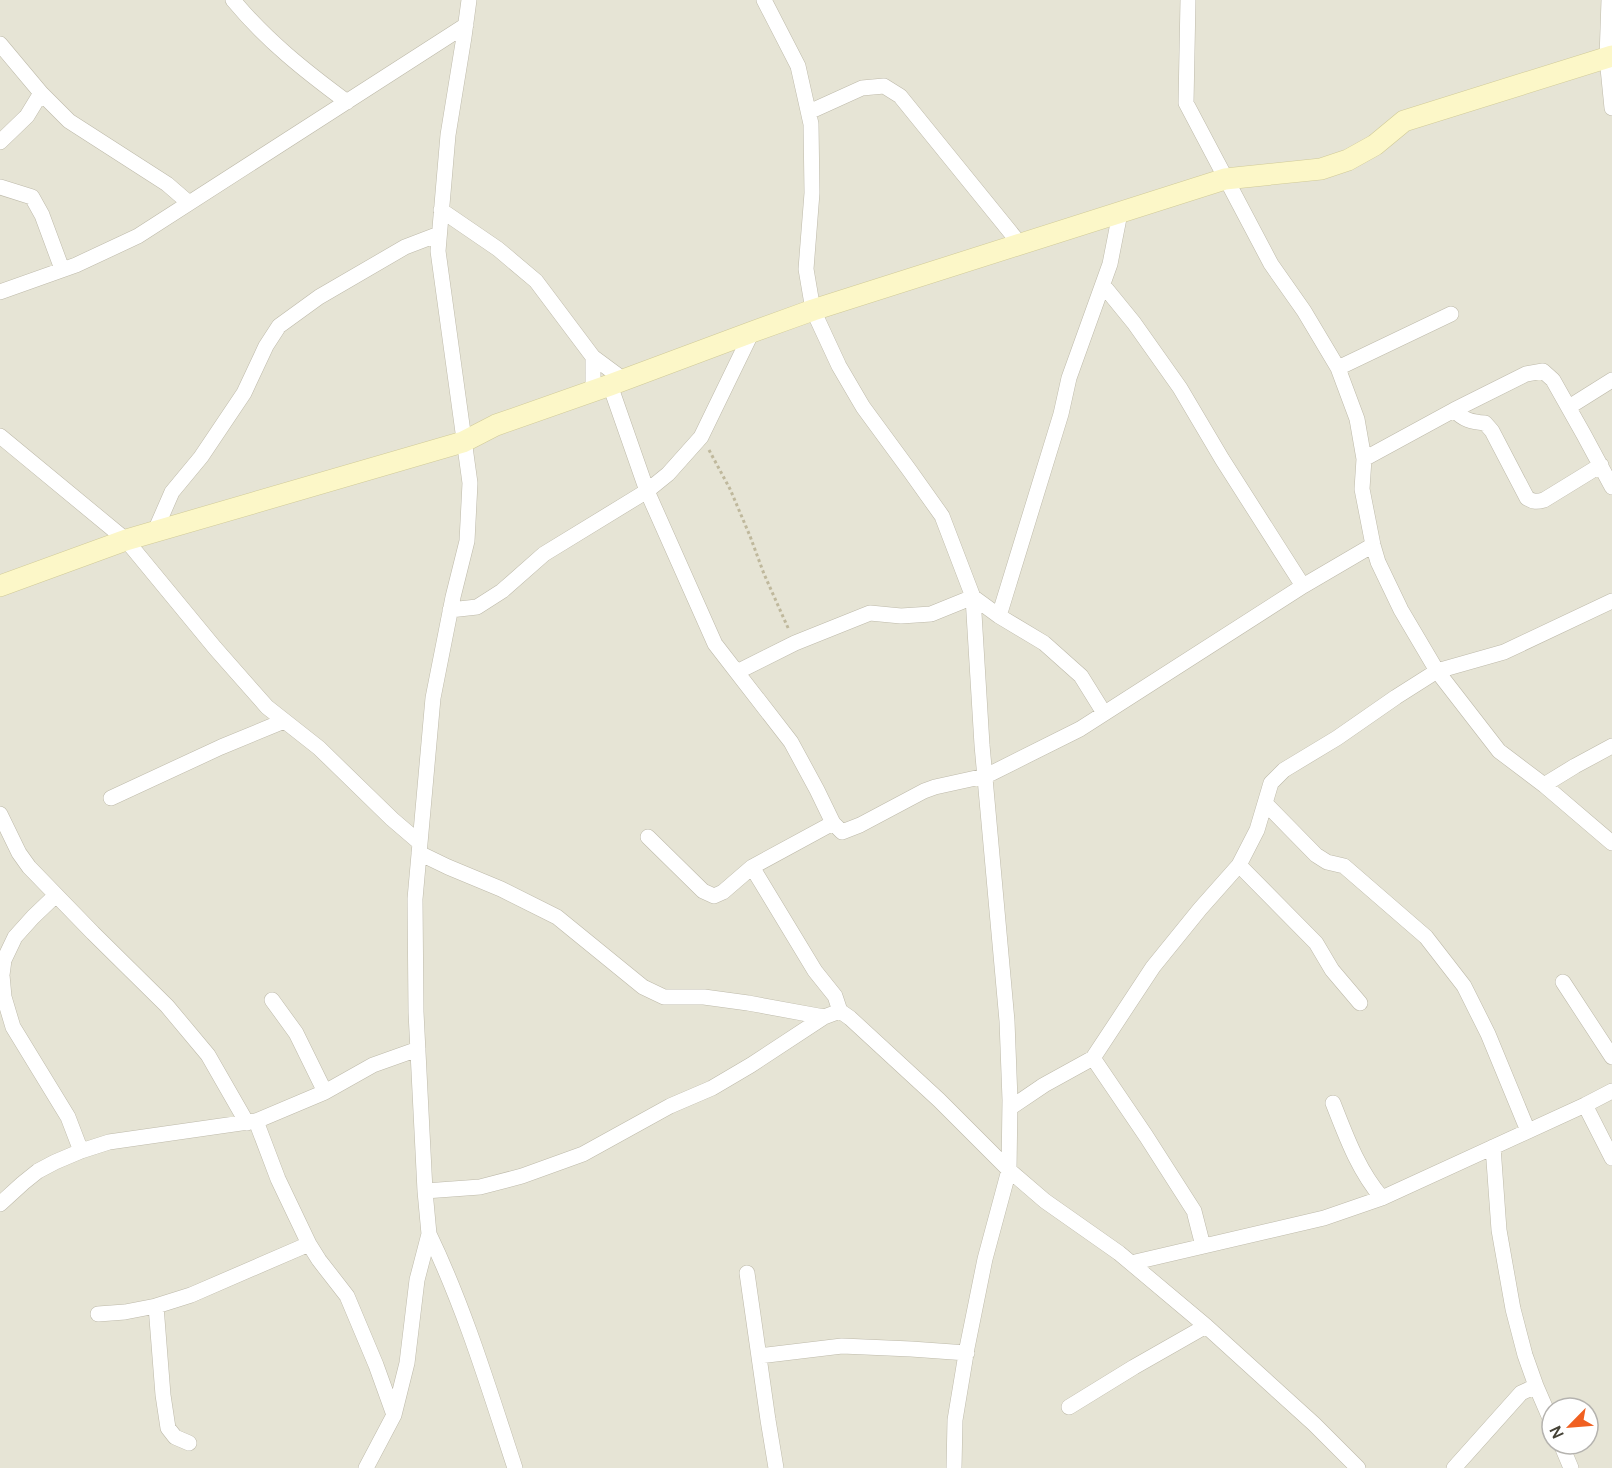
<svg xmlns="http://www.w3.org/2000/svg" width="1612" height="1468" font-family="Manrope,sans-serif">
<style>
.residential{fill:#e6e4d5;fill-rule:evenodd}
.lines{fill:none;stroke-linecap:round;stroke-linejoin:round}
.street-casing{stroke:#bebaaa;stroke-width:16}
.secondary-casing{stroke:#d0ca98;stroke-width:22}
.path{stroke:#bfb89c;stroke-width:3;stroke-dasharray:3 3;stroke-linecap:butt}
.street{stroke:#fff;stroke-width:15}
.secondary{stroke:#fcf7c8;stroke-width:21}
</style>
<rect width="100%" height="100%" fill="#f3f1e7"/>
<path class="residential" d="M 0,0 L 1612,0 L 1612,1468 L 0,1468 ZM 1552,1408 L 1588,1408 L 1588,1444 L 1552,1444 Z"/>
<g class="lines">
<defs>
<path id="street" d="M 233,0 C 266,40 305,71 347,102
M 764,0 L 798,66 L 811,124 L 812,193 L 806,269 L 813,310 L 839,366 L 863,407 L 910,471 L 942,516 L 973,597 L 982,745 L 1007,1021 L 1010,1100 L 1009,1170 L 985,1259 L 967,1348 L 955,1420 L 954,1468
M 1188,0 L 1186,103 L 1271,264 L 1304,311 L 1338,368 L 1357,419 L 1364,459 L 1362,489 L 1373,545 L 1378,562 L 1401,610 L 1437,671 L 1499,751 L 1544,785 L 1612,843
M 1609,0 L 1607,58 L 1612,108
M 0,44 L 41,93 L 69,121 L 167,184 L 189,203
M 809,112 L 862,88 L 884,86 L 900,96 L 1020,244
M 0,142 L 27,116 L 41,93
M 0,187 L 32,197 L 42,215 L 62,269
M 441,210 L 498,249 L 536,281 L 593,357 L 624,380
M 1103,285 L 1134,323 L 1180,388 L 1222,459 L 1303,586
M 0,292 L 76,265 L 138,236 L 466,25
M 593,357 L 593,391
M 1338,368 L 1451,314
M 1569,407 L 1612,380
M 1454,410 C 1464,420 1471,422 1485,423 L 1492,431 L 1527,498 C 1533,502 1537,502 1544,500 L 1601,465
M 0,436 L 126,540 L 215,648 L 267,707 L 319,748 L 392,819 L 420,843
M 1364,459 L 1454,410 L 1526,374 L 1543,371 L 1553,380 L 1584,435 L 1612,487
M 155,531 L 172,492 L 201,457 L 244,393 L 266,346 L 279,326 L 319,297 L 405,247 L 439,234
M 450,610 L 477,607 L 502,591 L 544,554 L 647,491 L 668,474 L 701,437 L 752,332
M 999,616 L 1061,414 L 1069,378 L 1110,264 L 1120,213
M 737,672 L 795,643 L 870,613 L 901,616 L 931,614 L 973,597 L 999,616 L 1044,643 L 1081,676 L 1104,713
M 1544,785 L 1575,766 L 1612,746
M 111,798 L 221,747 L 284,721
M 1265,803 L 1316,855 L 1327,862 L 1344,866 L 1426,937 L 1464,986 L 1488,1034 L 1528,1131
M 0,814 L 19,853 L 29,867 L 93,933 L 167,1006 L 208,1055 L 247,1123
M 833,823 L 842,832 L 860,825 L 924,791 L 935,787 L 985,776 L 992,773 L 1080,729 L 1303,586 L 1373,545
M 648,837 L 703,891 L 714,896 L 723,892 L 752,867
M 419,853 L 448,867 L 501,889 L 557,917 L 643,987 L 664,997 L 704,997 L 748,1003 L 824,1017
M 1239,865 L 1316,943 L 1332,970 L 1360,1003
M 56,895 L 33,917 L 15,937 L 4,960 L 2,975 L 4,997 L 13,1027 L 68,1117 L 81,1151
M 1563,982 L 1612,1057
M 272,1000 L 296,1033 L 325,1092
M 840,1011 L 850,1018 L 939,1100 L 1009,1170 L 1045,1201 L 1119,1253 L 1206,1326 L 1314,1424 L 1358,1468
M 1093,1058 L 1146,1136 L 1194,1211 L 1203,1246
M 1333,1103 C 1346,1136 1358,1170 1382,1198
M 1585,1105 L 1612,1158
M 1010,1108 L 1044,1085 L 1093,1058 L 1153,967 L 1200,909 L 1239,865 L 1257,830 L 1271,783 L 1284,770 L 1337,738 L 1396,697 L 1437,671 L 1504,652 L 1612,601
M 256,1121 L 278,1179 L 309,1244 L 319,1260 L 347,1296 L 376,1365 L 394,1415
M 1493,1147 L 1499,1230 L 1513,1309 L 1525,1355 L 1536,1386 L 1552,1423
M 425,1191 L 480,1187 L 522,1176 L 583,1154 L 670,1106 L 712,1088 L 751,1065 L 824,1017 L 840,1011 L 835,996 L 815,971 L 752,867 L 833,823 L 817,790 L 791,742 L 715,644 L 647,491 L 610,385
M 0,1204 L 23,1183 L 38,1171 L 55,1162 L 81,1151 L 109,1142 L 256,1121 L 325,1092 L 373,1065 L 418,1049
M 429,1234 C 465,1309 489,1389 515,1468
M 1131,1263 L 1324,1218 L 1382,1198 L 1585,1105 L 1612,1091
M 747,1273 L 768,1420 L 776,1468
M 156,1306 L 163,1395 L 168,1428 L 175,1437 L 189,1443
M 98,1314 L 125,1312 L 156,1306 L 191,1295 L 309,1244
M 759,1356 L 842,1346 L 911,1349 L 967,1353
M 1069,1407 L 1134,1367 L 1206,1326
M 1561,1444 L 1571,1468
M 366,1468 L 394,1415 L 407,1363 L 417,1280 L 429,1234 L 425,1191 L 416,1012 L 415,899 L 433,698 L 453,597 L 467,541 L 470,483 L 438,251 L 448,135 L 464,37 L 469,0
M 1454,1468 L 1521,1393 L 1536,1386"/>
<path id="secondary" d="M 0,586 L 126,540 L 463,442 L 496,425 L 610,385 L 752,332 L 813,310 L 1225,179 L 1321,169 L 1348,160 L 1375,145 L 1404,121 L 1612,56"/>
</defs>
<use href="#street" class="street-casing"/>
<use href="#secondary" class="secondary-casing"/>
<path class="path" d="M 709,450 L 730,489 L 750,536 L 764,574 L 789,630"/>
<use href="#street" class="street"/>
<use href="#secondary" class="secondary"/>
</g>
<g transform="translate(1570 1426) rotate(245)"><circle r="28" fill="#ffffff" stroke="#b5b3af" stroke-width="1.5"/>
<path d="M0-4.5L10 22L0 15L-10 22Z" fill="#f06021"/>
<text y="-9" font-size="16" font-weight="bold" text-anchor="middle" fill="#454236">N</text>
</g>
</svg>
